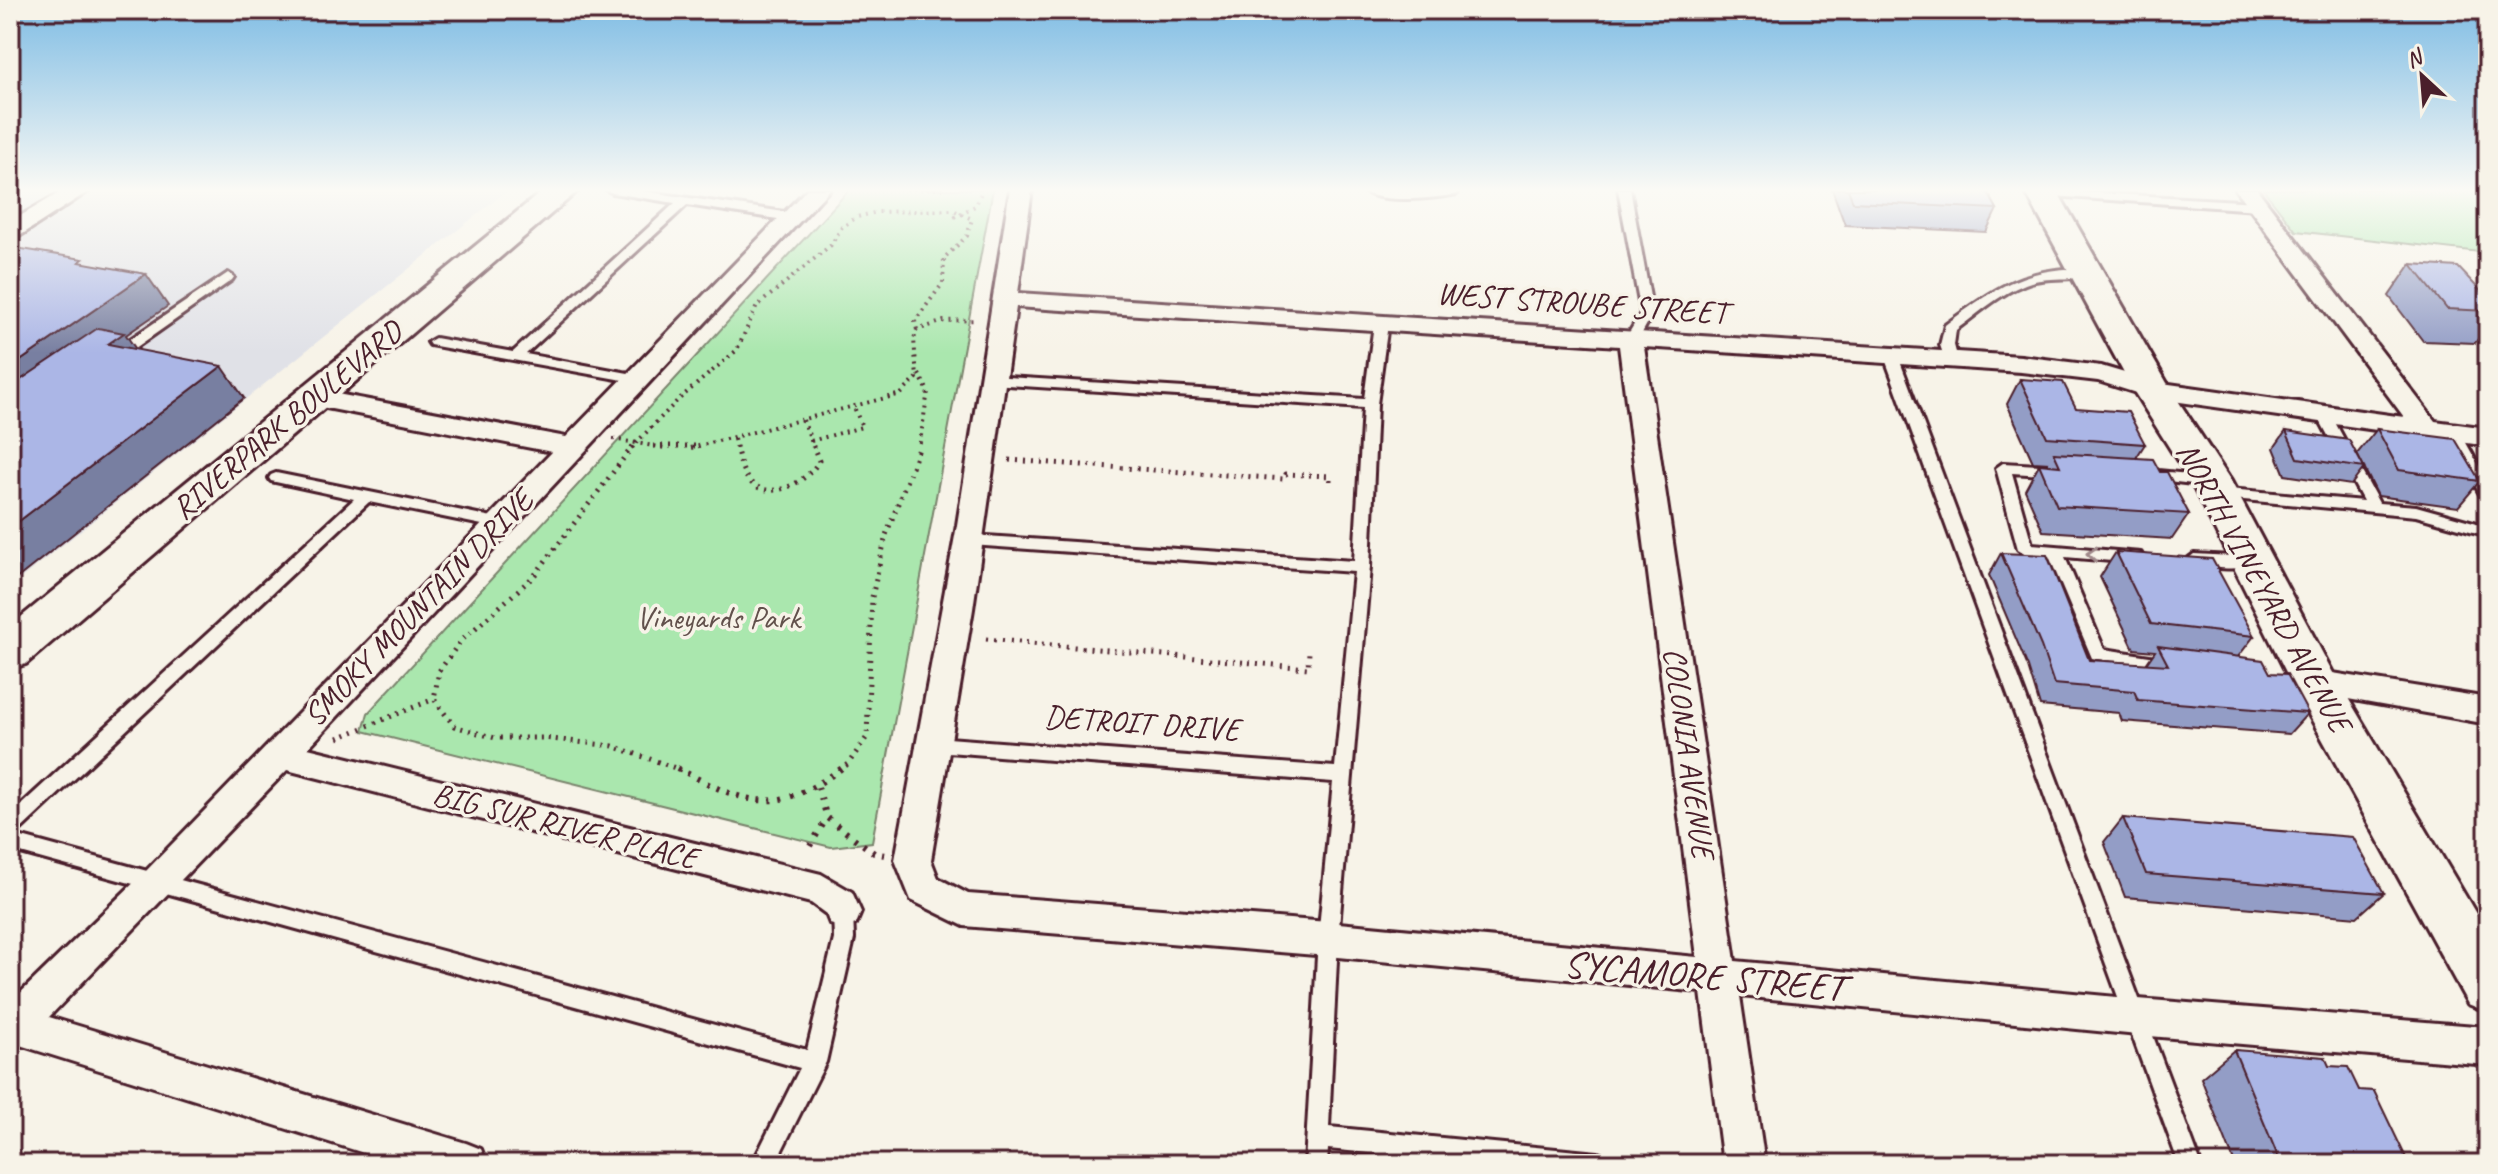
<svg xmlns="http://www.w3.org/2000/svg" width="2498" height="1174" font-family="Caveat,sans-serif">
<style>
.built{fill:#e0e1e7}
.green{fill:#aae7ae;stroke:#7a836c;stroke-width:2}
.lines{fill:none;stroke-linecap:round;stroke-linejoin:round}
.lane-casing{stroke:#4a1f2b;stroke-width:6}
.street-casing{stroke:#4a1f2b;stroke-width:6}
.secondary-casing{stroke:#4a1f2b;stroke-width:6}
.primary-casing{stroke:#4a1f2b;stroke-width:6}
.path-far2{stroke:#4a1f2b;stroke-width:4;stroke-dasharray:2 5;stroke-linecap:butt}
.path-far1{stroke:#4a1f2b;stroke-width:5;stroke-dasharray:2 6;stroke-linecap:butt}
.path{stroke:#4a1f2b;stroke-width:6;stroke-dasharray:3 8;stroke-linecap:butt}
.lane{fill:#f7f3e8;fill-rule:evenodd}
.street{fill:#f7f3e8;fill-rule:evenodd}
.secondary{fill:#f7f3e8;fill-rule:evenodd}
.primary{fill:#f7f3e8;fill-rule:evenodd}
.wall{fill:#939dc6;stroke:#4a1f2b;stroke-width:2}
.shaded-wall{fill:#787fa1;stroke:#4a1f2b;stroke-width:2}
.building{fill:#abb6e6;stroke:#4a1f2b;stroke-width:2}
.oneway{stroke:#a0898a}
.labels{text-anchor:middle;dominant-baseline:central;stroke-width:7;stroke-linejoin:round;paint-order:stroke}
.street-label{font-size:32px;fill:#4a1f2b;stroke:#f7f3e8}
.park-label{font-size:32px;fill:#62514c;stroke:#f7f3e8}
.near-street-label{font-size:38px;fill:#4a1f2b;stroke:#f7f3e8}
</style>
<rect width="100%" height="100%" fill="#f7f3e8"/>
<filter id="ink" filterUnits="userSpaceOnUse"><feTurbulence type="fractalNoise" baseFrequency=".0125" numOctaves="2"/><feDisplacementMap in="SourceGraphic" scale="16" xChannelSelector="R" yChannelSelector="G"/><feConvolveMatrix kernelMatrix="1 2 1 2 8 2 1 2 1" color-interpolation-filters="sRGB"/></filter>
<g filter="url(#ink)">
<path class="built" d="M 10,189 L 509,189 L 10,587 Z"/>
<path class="green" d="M 850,189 L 993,189 L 872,842 L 831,847 L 363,731 L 368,713 Z
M 2263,189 L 2488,189 L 2488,253 L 2296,231 Z"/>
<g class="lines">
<defs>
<path id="lane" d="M 629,189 L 791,213 L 797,217 L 791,221 L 687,205 L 526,354 L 639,375 L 646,379 L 644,382 L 639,383 L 430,345 L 428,342 L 435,338 L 513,352 L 675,203 L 613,193 L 607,190 Z
M 1618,189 L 1630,189 L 1653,313 L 1636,344 L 1631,345 L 1624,341 L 1641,313 Z
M 2042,190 L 2258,202 L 2264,206 L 2258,210 L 2038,195 L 2038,191 Z
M 2065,269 L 2087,270 L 2093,274 C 2083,281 2049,276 2031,282 C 2003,291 1980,312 1956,330 L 1954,345 L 1958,360 L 1951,364 L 1946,363 L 1940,345 L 1945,325 C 1985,296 2013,273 2065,269 Z
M 228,273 L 234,277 L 232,280 L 121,358 L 111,358 L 111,352 Z
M 1381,320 L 1388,324 L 1377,404 L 1370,567 L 1338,939 L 1329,1127 L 1598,1153 L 1606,1156 L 1609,1164 L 1482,1164 L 1328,1149 L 1327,1164 L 1305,1164 L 1318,939 L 1333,782 L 935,751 L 929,749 L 926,744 L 929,739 L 935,737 L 1335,767 L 1354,572 L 971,545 L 963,540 L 971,535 L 1354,561 L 1363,408 L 991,384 L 984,380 L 991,376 L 1364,399 L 1374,324 Z
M 1891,352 L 1898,356 L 2201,1164 L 2179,1164 L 1884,356 Z
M 2324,411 L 2331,415 L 2379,503 L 2416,506 L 2488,526 L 2488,536 L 2416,516 L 2212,497 L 2210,493 L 2217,488 L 2363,501 L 2317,415 Z
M 2453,427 L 2460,432 L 2488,482 L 2488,501 L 2481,496 L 2446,432 Z
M 2003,463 L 2057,466 L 2064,471 L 2057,476 L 2012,473 L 2032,544 L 2141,553 L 2143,557 L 2141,561 L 2135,563 L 2065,557 L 2104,649 L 2169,659 L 2175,660 L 2177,665 L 2175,670 L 2169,671 L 2092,658 L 2049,556 L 2026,554 L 2018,549 L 1996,468 Z
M 2148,470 L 2209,476 L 2216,481 L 2209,486 L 2143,478 L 2141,475 L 2143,472 Z
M 276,473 L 502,519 L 510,524 L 502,529 L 369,502 L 17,833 L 11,834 L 807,1050 L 834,939 L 833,912 L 836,906 L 843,903 L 850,906 L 853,912 L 854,939 L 826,1062 L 775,1164 L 752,1164 L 800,1068 L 10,850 L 10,815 L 354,499 L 271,481 L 269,478 L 271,475 Z
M 2194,554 L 2251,557 L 2259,563 C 2250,572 2195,569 2186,560 Z"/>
<path id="street" d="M 66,189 L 92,189 L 18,237 L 10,239 L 10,222 Z
M 807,189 L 830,189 L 308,748 L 821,874 L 852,892 L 861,912 L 856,924 L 843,928 L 830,924 L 826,914 L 811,903 L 287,770 L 49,1017 L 466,1143 L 481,1149 L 487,1164 L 399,1164 L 10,1042 L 10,1003 L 146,871 L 552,452 L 316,406 L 307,404 L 303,398 L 307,392 L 316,390 L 566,437 Z
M 1010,189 L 1032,189 L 1018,293 L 2021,356 L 2101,366 L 2155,382 L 2404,417 L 2235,189 L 2257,189 L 2435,421 L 2488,428 L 2488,446 L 2152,398 L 2098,381 L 2021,372 L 1644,347 L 1735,961 L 2138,999 L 2488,1027 L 2488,1065 L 2138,1035 L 1740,996 L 1765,1164 L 1723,1164 L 1701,992 L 1328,956 L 964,926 L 911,900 L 895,860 L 957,525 ZM 1016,307 L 1619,346 L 1697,957 L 1328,922 L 968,894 L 938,878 L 931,860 L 973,609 Z
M 1362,189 L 1460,189 L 1457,194 C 1437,198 1376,205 1362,189 Z
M 2314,670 L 2488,698 L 2488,724 L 2303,691 L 2298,682 L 2303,673 Z"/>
<path id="secondary" d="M 545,189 L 580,189 L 26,664 L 10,669 L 10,626 Z"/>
<path id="primary" d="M 2024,189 L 2056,189 L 2171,390 L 2231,481 L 2332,671 L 2488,934 L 2488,1012 L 2468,1004 L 2291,682 L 2191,482 L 2133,390 Z"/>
</defs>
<use href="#lane" class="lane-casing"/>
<use href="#street" class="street-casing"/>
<use href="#secondary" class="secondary-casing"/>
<use href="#primary" class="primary-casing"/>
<path class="path-far2" d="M 899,189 L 948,189
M 954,217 L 975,206 L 983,189
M 919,374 L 928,391 L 919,448
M 803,420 L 814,448
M 613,439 L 665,448
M 734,439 L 736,448
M 811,441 L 862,427 L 854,407
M 631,448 L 678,400 L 737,350 L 757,306 L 831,245 L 842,227 L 857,217 L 877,212 L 953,210 L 972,219 L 967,236 L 944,258 L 943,283 L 915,321 L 917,330
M 691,448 L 901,394 L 917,378 L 914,339 L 917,330 L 944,321 L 977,320"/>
<path class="path-far1" d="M 633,446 L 534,576 L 460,642 L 439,671 L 434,699 L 454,726 L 495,738 L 543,738 L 613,746 L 681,770
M 653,446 L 699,446
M 736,446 C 739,458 742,477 754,485 C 776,500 808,480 819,461 L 813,446
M 1009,460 L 1284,479 L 1286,474 L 1330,476 L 1330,484
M 986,639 L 1308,668 L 1309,652
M 338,738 L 434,699
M 839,770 L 848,764 L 867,737 L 872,597 L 886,535 L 920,446"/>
<path class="path" d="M 677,768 C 746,804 774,818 842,768
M 818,787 L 827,818 L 874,853 L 885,855
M 810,846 L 827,818"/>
<use href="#lane" class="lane"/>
<use href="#street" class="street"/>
<use href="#secondary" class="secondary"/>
<use href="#primary" class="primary"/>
</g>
<path class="wall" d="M 1832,189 L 1986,189 L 1997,209 L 1986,232 L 1845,225 Z
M 2411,264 L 2488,299 L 2488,326 L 2475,343 L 2423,341 L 2389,296 Z
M 2020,379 L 2145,444 L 2136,458 L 2160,472 L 2189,514 L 2172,539 L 2043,531 L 2025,490 L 2039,464 L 2047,465 L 2048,463 L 2033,462 L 2007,404 Z
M 2377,429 L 2480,481 L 2458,507 L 2378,496 L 2357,454 Z
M 2286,431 L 2364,468 L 2351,485 L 2285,475 L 2274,448 Z
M 2116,552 L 2254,636 L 2238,657 L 2270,673 L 2308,713 L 2289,734 L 2122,721 L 2119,713 L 2040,706 L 2028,667 L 1989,575 L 2001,553 L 2089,660 L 2146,664 L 2155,651 L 2134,649 L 2100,577 Z
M 2123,818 L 2384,893 L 2357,917 L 2125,897 L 2104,842 Z
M 2234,1050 L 2329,1066 L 2359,1090 L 2409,1164 L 2235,1164 L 2201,1078 Z"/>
<path class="shaded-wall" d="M 146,274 L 168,306 L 126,335 L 147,365 L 10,418 L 10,368 Z
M 222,366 L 244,398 L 10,584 L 10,528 Z"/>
<path class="building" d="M 1848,189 L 1986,189 L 1997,209 L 1853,202 Z
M 10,247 L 83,259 L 79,262 L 146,274 L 10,368 Z
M 2411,264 L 2458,267 L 2488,299 L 2488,311 L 2447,309 Z
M 98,328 L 124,333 L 108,344 L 222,366 L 10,528 L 10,387 Z
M 2020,379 L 2063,382 L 2076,408 L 2128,412 L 2145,444 L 2047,437 Z
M 2377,429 L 2455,439 L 2480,481 L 2399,470 Z
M 2286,431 L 2349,440 L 2364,468 L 2298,458 Z
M 2054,453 L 2153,459 L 2160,472 L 2167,472 L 2189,514 L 2057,506 L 2039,464 L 2060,466 Z
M 2116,552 L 2212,559 L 2254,636 L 2151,624 Z
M 2001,553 L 2047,555 L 2089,660 L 2168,665 L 2158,646 L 2263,660 L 2270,673 L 2287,674 L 2308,713 L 2138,700 L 2134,691 L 2054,684 L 2041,646 Z
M 2123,818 L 2353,837 L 2384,893 L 2146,874 Z
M 2234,1050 L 2325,1057 L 2329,1066 L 2348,1067 L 2359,1090 L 2374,1091 L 2409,1164 L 2281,1164 Z"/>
<defs><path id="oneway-chevron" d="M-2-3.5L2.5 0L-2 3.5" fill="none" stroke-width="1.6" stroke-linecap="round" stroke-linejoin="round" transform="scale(2)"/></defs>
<use class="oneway" href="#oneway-chevron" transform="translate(2092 554) rotate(-176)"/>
</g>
<linearGradient id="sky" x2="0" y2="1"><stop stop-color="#7ebce4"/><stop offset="0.54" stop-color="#fbfaf5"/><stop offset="1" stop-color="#fbfaf5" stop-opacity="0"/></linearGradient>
<rect width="2498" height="353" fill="url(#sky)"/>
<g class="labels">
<g class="street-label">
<text transform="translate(1582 303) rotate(4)">WEST STROUBE STREET</text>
<text transform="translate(287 420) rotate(-40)">RIVERPARK BOULEVARD</text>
<text transform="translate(2264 587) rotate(61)">NORTH VINEYARD AVENUE</text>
<text transform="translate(418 608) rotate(-46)">SMOKY MOUNTAIN DRIVE</text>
<text transform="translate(1142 723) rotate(4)">DETROIT DRIVE</text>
<text transform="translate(1689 753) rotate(82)">COLONIA AVENUE</text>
<text transform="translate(565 826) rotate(14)">BIG SUR RIVER PLACE</text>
</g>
<g class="park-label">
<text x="718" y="617">Vineyards Park</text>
</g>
<g class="near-street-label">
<text transform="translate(1704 976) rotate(5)">SYCAMORE STREET</text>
</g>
</g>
<rect width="2498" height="1174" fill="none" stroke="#f7f3e8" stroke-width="40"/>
<rect x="20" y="20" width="2458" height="1134" fill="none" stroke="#4a1f2b" stroke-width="3" filter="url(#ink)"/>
<g transform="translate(2422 76) rotate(334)" stroke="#f7f3e8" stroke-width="6" paint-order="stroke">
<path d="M0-6L14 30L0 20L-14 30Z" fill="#4a1f2b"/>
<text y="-12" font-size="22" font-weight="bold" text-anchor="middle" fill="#4a1f2b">N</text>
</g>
</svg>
